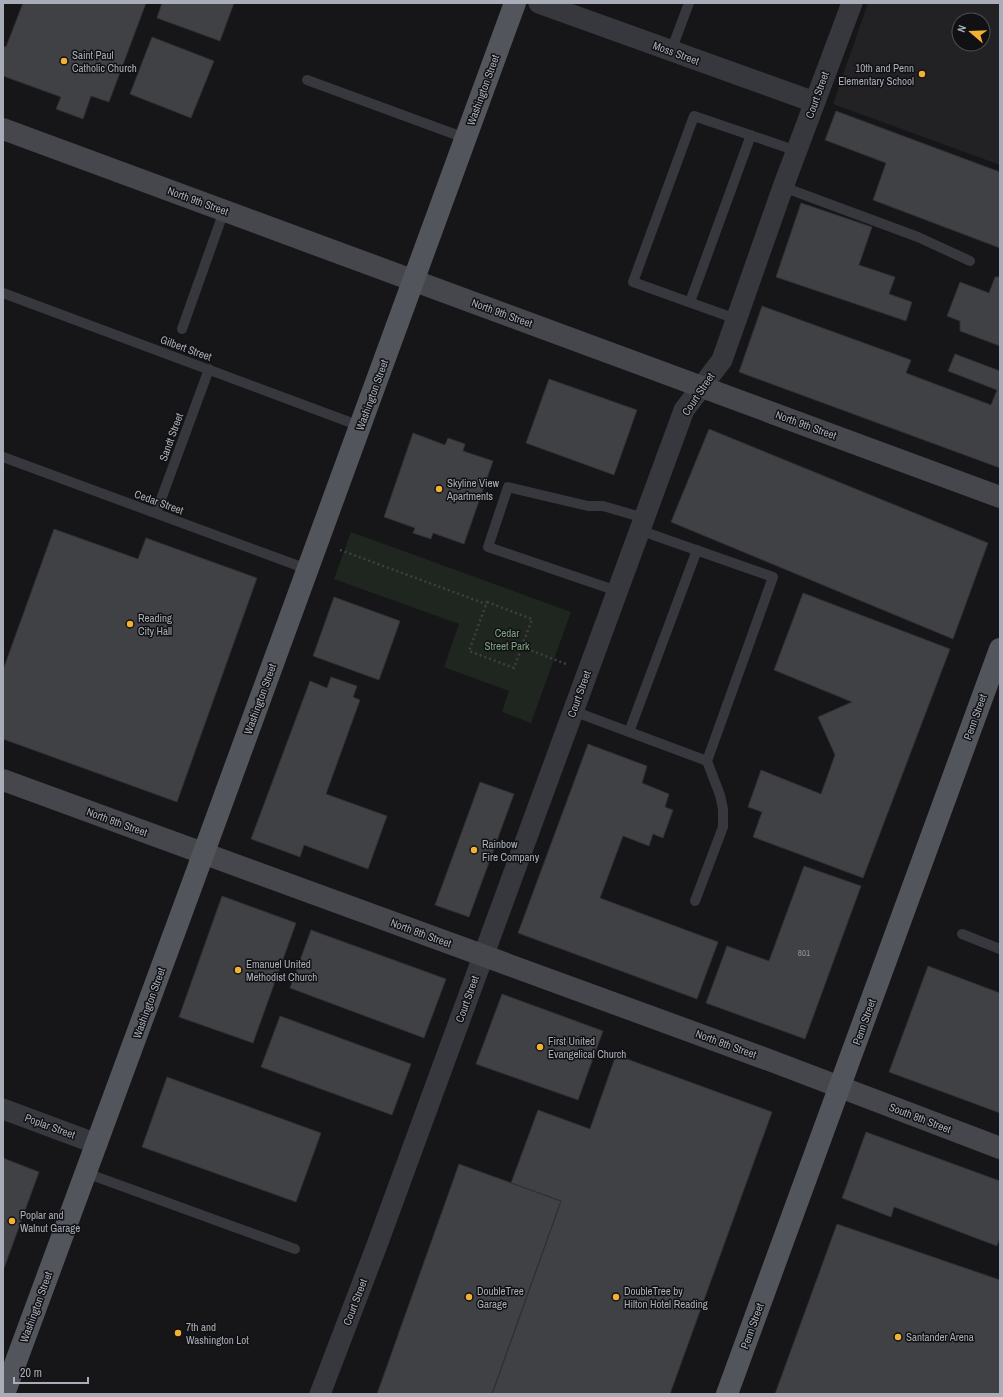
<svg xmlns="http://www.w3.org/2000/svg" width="1003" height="1397" font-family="'Archivo Narrow',sans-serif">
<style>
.built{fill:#222225;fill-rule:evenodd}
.green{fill:#1e261f}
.building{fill:#404145;stroke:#303034}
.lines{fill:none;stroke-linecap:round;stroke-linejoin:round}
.path{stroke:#3d3f44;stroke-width:2.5;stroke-dasharray:2 3;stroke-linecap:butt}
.lane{stroke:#37383d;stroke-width:10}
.street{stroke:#37383d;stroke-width:21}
.secondary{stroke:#45474d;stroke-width:22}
.primary{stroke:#53555c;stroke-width:22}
.poi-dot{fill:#f2b134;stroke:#111113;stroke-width:1.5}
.labels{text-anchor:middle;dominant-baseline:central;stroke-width:3;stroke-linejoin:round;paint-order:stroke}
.number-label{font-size:9px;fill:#8e929b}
.street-label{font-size:11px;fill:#a8adb8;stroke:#111113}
.poi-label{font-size:11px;fill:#a8adb8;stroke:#111113;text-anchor:start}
.park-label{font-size:11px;fill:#7fa381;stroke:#111113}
</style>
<rect width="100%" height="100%" fill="#161618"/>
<path class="built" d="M 868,3 L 1000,3 L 1000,165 L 833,104 ZM 959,20 L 983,20 L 983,44 L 959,44 Z"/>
<path class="green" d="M 351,532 L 571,612 L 531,723 L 502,712 L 509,691 L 444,667 L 459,624 L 334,579 Z"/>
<path class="building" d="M 23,3 L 146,3 L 109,102 L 91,96 L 83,119 L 56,109 L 61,97 L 3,76 L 3,46 L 6,47 Z
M 162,3 L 234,3 L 220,41 L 157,18 Z
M 152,37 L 214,61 L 191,118 L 130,94 Z
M 836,111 L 1000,172 L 1000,248 L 873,200 L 886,163 L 825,140 Z
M 801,203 L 872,227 L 859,265 L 895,277 L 889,294 L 912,302 L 906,321 L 776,277 Z
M 995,277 L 1000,277 L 1000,346 L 960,331 L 960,321 L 947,316 L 960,282 L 989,293 Z
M 762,306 L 911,360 L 906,373 L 991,405 L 997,390 L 948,371 L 955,354 L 1000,371 L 1000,468 L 739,372 Z
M 549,379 L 637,410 L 614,475 L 526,443 Z
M 709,429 L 988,543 L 953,639 L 671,522 Z
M 413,433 L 445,445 L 448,438 L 465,444 L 463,451 L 493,461 L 464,544 L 433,533 L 431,539 L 413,533 L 415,528 L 384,517 Z
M 54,529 L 138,559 L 146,538 L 257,578 L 177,802 L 3,739 L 3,670 Z
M 803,593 L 950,649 L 863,878 L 753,837 L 762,812 L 748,807 L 761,770 L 821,794 L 835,755 L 818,717 L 852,702 L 774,670 Z
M 334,597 L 400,621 L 379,680 L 313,656 Z
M 331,677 L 357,686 L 353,697 L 360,700 L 326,794 L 387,816 L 368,869 L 304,845 L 300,857 L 251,839 L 310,681 L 327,688 Z
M 588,744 L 647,766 L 642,783 L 669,794 L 665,807 L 673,810 L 663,838 L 653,834 L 649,846 L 623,836 L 600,898 L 718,942 L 697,999 L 518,933 Z
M 480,782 L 514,794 L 469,917 L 435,905 Z
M 804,866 L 861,886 L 805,1039 L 706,1003 L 727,946 L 769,961 Z
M 222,896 L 296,923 L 253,1043 L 179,1017 Z
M 311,930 L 446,979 L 424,1038 L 290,988 Z
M 928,966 L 1000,993 L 1000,1113 L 889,1072 Z
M 502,994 L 603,1031 L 578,1100 L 476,1064 Z
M 280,1016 L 411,1064 L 392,1115 L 261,1067 Z
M 616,1055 L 772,1112 L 670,1394 L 492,1394 L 561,1201 L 511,1183 L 538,1110 L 590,1129 Z
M 167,1077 L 321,1133 L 296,1202 L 142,1147 Z
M 866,1132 L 1000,1181 L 1000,1237 L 997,1246 L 894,1207 L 891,1217 L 842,1198 Z
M 3,1158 L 39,1172 L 3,1271 Z
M 459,1164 L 561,1201 L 492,1394 L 377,1394 Z
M 837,1224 L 1000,1280 L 1000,1394 L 775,1394 Z"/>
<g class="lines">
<path class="path" d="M 340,550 L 486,604
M 487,602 L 532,619 L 514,668 L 469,651 Z
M 522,647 L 566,664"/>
<path class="lane" d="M 671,51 L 689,3
M 307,80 L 465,138
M 783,187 L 918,237 L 970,261
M 3,293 L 360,426
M 690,302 L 751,135
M 736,319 L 633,282 L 694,116 L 797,151
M 182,329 L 224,211
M 3,457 L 307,569
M 156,513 L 209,369
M 617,591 L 488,547 L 508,487 L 588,506 L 603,506 L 644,518
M 573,711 L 707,761 L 773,577 L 639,530
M 629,732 L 697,550
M 695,901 L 723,827 L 723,809 L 720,795 L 707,761
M 962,934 L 1000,949
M 86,1173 L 295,1249"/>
<path class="street" d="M 539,3 L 814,102
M 3,1109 L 97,1144
M 320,1394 L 377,1245 L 684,410 L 722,360 L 783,187 L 852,3"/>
<path class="secondary" d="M 3,129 L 1000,497
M 3,780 L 769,1060 L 1000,1148"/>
<path class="primary" d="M 4,1394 L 193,882 L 515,3
M 727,1394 L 1000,649"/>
</g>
<g class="poi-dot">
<circle cx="64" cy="61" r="4"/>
<circle cx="922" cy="74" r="4"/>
<circle cx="439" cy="489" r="4"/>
<circle cx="130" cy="624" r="4"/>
<circle cx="474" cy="850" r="4"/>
<circle cx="238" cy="970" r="4"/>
<circle cx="540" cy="1047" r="4"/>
<circle cx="12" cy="1221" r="4"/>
<circle cx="469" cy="1297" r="4"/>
<circle cx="616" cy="1297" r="4"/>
<circle cx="178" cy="1333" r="4"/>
<circle cx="898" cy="1337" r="4"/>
</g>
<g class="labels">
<g class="number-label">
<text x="804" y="953">801</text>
</g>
<g class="street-label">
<text transform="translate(676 53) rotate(20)">Moss Street</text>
<text transform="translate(483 90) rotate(-70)">Washington Street</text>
<text transform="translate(817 95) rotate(-70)">Court Street</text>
<text transform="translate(198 201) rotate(20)">North 9th Street</text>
<text transform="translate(502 313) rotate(20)">North 9th Street</text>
<text transform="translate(186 348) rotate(20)">Gilbert Street</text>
<text transform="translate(698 394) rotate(-56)">Court Street</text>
<text transform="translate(372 395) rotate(-70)">Washington Street</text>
<text transform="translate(806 425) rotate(20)">North 9th Street</text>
<text transform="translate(171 437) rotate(-70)">Sandt Street</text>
<text transform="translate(159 502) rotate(20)">Cedar Street</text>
<text transform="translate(579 694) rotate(-70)">Court Street</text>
<text transform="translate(260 699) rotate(-70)">Washington Street</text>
<text transform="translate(975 717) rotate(-70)">Penn Street</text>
<text transform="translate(117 822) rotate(20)">North 8th Street</text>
<text transform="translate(421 933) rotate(20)">North 8th Street</text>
<text transform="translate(467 999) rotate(-70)">Court Street</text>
<text transform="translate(149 1003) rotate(-70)">Washington Street</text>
<text transform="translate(864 1022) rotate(-70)">Penn Street</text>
<text transform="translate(726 1044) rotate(20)">North 8th Street</text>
<text transform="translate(920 1118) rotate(21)">South 8th Street</text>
<text transform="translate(50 1126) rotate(20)">Poplar Street</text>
<text transform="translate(355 1302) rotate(-69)">Court Street</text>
<text transform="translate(36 1307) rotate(-70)">Washington Street</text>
<text transform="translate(752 1326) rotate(-70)">Penn Street</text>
</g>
<g class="poi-label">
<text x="72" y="55">Saint Paul<tspan x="72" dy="13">Catholic Church</tspan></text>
<text x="914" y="68" text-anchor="end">10th and Penn<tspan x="914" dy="13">Elementary School</tspan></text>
<text x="447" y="483">Skyline View<tspan x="447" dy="13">Apartments</tspan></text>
<text x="138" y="618">Reading<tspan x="138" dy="13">City Hall</tspan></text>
<text x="482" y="844">Rainbow<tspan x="482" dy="13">Fire Company</tspan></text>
<text x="246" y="964">Emanuel United<tspan x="246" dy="13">Methodist Church</tspan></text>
<text x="548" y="1041">First United<tspan x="548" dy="13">Evangelical Church</tspan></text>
<text x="20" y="1215">Poplar and<tspan x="20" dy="13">Walnut Garage</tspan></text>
<text x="477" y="1291">DoubleTree<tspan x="477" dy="13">Garage</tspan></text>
<text x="624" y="1291">DoubleTree by<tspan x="624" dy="13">Hilton Hotel Reading</tspan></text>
<text x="186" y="1327">7th and<tspan x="186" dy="13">Washington Lot</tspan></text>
<text x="906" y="1337">Santander Arena</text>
</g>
<g class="park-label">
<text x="507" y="633">Cedar<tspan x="507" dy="13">Street Park</tspan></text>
</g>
</g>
<rect width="1003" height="1397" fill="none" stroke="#a8adb8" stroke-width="8"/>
<g transform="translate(971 32) rotate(289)"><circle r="19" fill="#111113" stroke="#4d4f55"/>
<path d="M0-3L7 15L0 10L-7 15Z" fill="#f2b134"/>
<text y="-6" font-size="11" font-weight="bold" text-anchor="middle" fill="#a8adb8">N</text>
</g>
<path d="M14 1377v6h74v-6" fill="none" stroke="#a8adb8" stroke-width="2"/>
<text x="20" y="1377" font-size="12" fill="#a8adb8" stroke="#111113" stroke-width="3" paint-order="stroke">20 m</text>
</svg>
